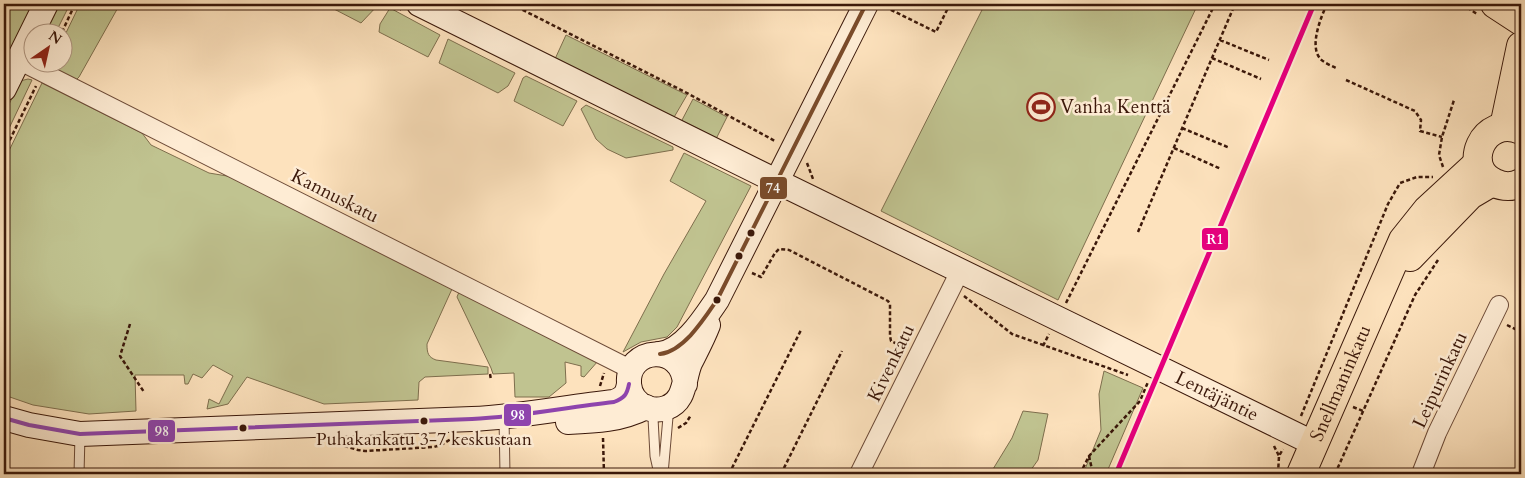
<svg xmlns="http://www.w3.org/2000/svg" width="1525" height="478" font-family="Cardo,serif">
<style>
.green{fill:#c0c390;stroke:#7e6e4d}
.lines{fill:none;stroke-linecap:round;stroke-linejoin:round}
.lane-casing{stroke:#6c4a37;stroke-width:11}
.street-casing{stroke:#6c4a37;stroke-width:20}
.secondary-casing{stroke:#3b180a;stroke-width:26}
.primary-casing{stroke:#3b180a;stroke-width:30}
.path{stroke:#3b180a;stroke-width:2.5;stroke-dasharray:4 2.5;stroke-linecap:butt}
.lane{stroke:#feecd4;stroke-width:9}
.street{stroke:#feecd4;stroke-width:18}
.secondary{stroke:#feecd4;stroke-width:24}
.primary{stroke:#fde2bd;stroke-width:28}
.bus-1-casing{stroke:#feecd4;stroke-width:8}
.bus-2-casing{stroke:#feecd4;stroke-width:8}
.bus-1{stroke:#7a4b2a;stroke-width:4}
.bus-2{stroke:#8e44ad;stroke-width:4}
.rail-1-casing{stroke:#feecd4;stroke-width:9}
.rail-1{stroke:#e5007d;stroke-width:5}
.bus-dot{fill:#3b180a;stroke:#feecd4;stroke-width:2}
.labels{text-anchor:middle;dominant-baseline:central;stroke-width:5;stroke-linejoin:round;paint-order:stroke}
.bus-label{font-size:18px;fill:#3b180a;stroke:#feecd4}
.poi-label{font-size:19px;fill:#3b180a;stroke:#feecd4;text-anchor:start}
.street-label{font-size:19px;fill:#3b180a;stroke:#feecd4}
.line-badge{stroke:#feecd4;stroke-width:2}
.badge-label{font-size:14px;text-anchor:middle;font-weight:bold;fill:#fff}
</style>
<rect width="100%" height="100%" fill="#fde2bd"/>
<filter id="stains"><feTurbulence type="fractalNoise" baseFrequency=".004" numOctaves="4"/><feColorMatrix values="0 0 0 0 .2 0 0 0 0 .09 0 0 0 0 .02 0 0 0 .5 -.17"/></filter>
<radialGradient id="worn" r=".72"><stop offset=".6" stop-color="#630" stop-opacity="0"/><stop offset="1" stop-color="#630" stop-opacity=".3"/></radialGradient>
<path class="green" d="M 4,4 L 34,4 L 4,66 Z
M 57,4 L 70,4 L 56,32 L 43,32 Z
M 80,4 L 120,4 L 79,77 L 74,82 L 49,67 L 51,63 L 62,62 L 63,39 Z
M 329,4 L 379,4 L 361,23 L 334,9 Z
M 985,4 L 1198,4 L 1058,300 L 881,211 Z
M 390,8 L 440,35 L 428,57 L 379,32 L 380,24 Z
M 566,35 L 687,95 L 673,119 L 555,59 Z
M 448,39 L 515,73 L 508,86 L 498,93 L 439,63 Z
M 526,76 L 577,101 L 563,126 L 514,101 L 523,78 Z
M 28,79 L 32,80 L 4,139 L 4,115 L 20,81 Z
M 42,83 L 142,133 L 151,145 L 209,173 L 233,177 L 452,289 L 427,344 C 427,353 428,357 436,360 L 488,367 L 488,374 L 425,377 L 419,382 L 418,400 L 324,404 L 247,377 L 228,404 L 207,409 L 209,399 L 219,404 L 233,376 L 213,365 L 202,378 L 193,374 L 188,384 L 185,384 L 184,375 L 135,375 L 136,411 L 89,414 L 33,405 L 4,395 L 4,161 Z
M 693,99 L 727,117 L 716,139 L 681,122 Z
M 586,105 L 673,147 L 673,150 L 626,158 L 607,149 L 596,139 L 581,109 Z
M 684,153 L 751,186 L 677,327 L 667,337 L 641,342 L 623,352 L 664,274 L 706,201 L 670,181 Z
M 459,292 L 598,361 L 584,377 L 581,376 L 581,366 L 565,362 L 566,383 L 549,397 L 515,397 L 514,373 L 493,374 L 491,368 L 457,297 Z
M 1104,371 L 1143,388 L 1106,474 L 1083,474 L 1101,430 L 1099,394 Z
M 1023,411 L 1048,414 L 1038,460 L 1028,474 L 990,474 L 1012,438 Z"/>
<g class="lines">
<defs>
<path id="lane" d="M 650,411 L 653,418 L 655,456 L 659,474
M 504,418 L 505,474
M 79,474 L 80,435
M 663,474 L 668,417 L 671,410"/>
<path id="street" d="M 18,60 L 632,370
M 859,474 L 960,271
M 1421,474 L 1437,433 L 1499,305"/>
<g id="secondary">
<path id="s1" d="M 419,4 L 776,181 L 1315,444"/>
<path d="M 4,89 L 46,4"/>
<path d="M 660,354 C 684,351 704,319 717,300 L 866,4"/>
<path d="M 685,384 C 683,342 626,347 629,384 C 630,395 637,404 647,408 C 653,410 660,410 666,408 C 686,401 683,380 690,363 C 696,351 703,338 708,325"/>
<path d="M 4,418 L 29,425 L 80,434 L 472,419 C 519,417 567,407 614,402 C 624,398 627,395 629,384"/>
<path d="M 568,422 C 596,421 620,420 646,407"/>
</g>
<g id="primary">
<path d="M 1495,4 L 1521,21"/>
<path d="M 1504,127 L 1521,46"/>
<path d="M 1521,130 C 1483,114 1460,168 1495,183 C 1503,187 1513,187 1521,183"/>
<path d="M 1410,257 L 1470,195 L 1492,182"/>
<path id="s2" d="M 1301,474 L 1403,240 L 1427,210 L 1478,163"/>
</g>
</defs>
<use href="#lane" class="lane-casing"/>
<use href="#street" class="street-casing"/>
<use href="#secondary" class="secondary-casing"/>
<use href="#primary" class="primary-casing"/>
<path class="path" d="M 389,4 L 401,10
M 511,4 L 685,92 L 775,141
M 1327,4 C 1321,17 1310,44 1319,57 C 1322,62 1330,65 1336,68
M 1462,4 L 1477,14
M 885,7 L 936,32 L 950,4
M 62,32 L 75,4
M 1220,40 L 1269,60
M 1212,58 L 1261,79
M 1346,80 L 1415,111 L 1421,120 L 1420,131 L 1442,137
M 1182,128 L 1230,148
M 1174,148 L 1221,169
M 4,152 L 36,86
M 807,163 L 813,179
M 1443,167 L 1439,155 L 1442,137 L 1454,100
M 1138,232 L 1235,4
M 752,273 L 761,277 L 775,253 L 779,249 L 789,250 L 888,301 L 890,304 L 890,336 L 891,341 L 906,348
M 964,296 L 1012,334 L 1128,375
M 1066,303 L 1215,4
M 130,324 L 120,356 L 144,392
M 1507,325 L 1521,332
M 1043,346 L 1049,334
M 490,374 L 491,380
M 600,386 L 604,373
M 1353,407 L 1363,411
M 1301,416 L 1388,204 L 1400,183 L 1417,177 L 1433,177
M 678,428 L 686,423 L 691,415
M 603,438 L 604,474
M 338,444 L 358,450 L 365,451 L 434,447 L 441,445 L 451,439
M 1274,446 L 1279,456
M 1089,456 L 1093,474
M 729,474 L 801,330
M 781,474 L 842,351
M 1080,474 L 1089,456 L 1140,401 L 1148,382
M 1278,474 L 1279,456 L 1283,449
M 1335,474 L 1415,295 L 1438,260"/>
<use href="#lane" class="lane"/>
<use href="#street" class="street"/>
<use href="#secondary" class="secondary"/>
<use href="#primary" class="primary"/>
<defs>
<path id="bus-1" d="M 660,354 C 684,351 704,319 717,300 L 866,4"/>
<path id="bus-2" d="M 4,418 L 29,425 L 80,434 L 472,419 C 519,417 567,407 614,402 C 624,398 627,395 629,384"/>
</defs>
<use href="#bus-1" class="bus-1-casing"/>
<use href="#bus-2" class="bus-2-casing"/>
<use href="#bus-1" class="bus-1"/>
<use href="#bus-2" class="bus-2"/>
<defs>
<path id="rail-1" d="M 1116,474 L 1314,4"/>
</defs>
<use href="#rail-1" class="rail-1-casing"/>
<use href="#rail-1" class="rail-1"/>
</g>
<defs>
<symbol id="stadium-ring" viewBox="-11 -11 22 22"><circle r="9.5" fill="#feecd4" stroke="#8f2418" stroke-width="1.5"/><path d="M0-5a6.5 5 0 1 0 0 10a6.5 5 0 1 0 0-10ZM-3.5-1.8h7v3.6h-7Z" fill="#8f2418"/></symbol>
</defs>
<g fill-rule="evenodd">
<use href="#stadium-ring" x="1025" y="91" width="32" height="32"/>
</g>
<g class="bus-dot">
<circle cx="751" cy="233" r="4.5"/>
<circle cx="739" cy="256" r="4.5"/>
<circle cx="717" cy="300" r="4.5"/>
<circle cx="424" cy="421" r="4.5"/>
<circle cx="243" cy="428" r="4.5"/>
</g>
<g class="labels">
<g class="bus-label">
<text x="424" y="439">Puhakankatu 3-7 keskustaan</text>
</g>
<g class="poi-label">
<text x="1060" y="107">Vanha Kenttä</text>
</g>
<g class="street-label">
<text transform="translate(335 196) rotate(27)">Kannuskatu</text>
<text transform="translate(891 363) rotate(-64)">Kivenkatu</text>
<text transform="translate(1440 380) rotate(-65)">Leipurinkatu</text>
<text stroke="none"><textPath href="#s2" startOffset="99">Snellmaninkatu</textPath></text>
<text stroke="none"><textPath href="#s1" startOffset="889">Lentäjäntie</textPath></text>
</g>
</g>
<g class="line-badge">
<rect x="759" y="176" width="29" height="24" rx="5" fill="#7a4b2a"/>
<rect x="1201" y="227" width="28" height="24" rx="5" fill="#e5007d"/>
<rect x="503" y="403" width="29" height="24" rx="5" fill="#8e44ad"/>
<rect x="147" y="419" width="29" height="24" rx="5" fill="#8e44ad"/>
</g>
<g class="badge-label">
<text x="773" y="193">74</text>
<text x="1215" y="244">R1</text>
<text x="518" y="420">98</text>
<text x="162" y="436">98</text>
</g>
<rect width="1525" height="478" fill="none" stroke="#fde2bd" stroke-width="20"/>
<rect x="5" y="5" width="1515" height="468" fill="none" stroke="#3b180a" stroke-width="2.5"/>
<rect x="10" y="10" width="1505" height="458" fill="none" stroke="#3b180a"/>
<g transform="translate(48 48) rotate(34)"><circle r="24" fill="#feecd4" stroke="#b09783"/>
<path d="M0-4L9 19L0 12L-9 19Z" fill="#8f2418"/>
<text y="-8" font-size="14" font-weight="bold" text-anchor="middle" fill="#3b180a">N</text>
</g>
<rect width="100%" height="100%" filter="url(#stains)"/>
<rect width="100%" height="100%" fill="url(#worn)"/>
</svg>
